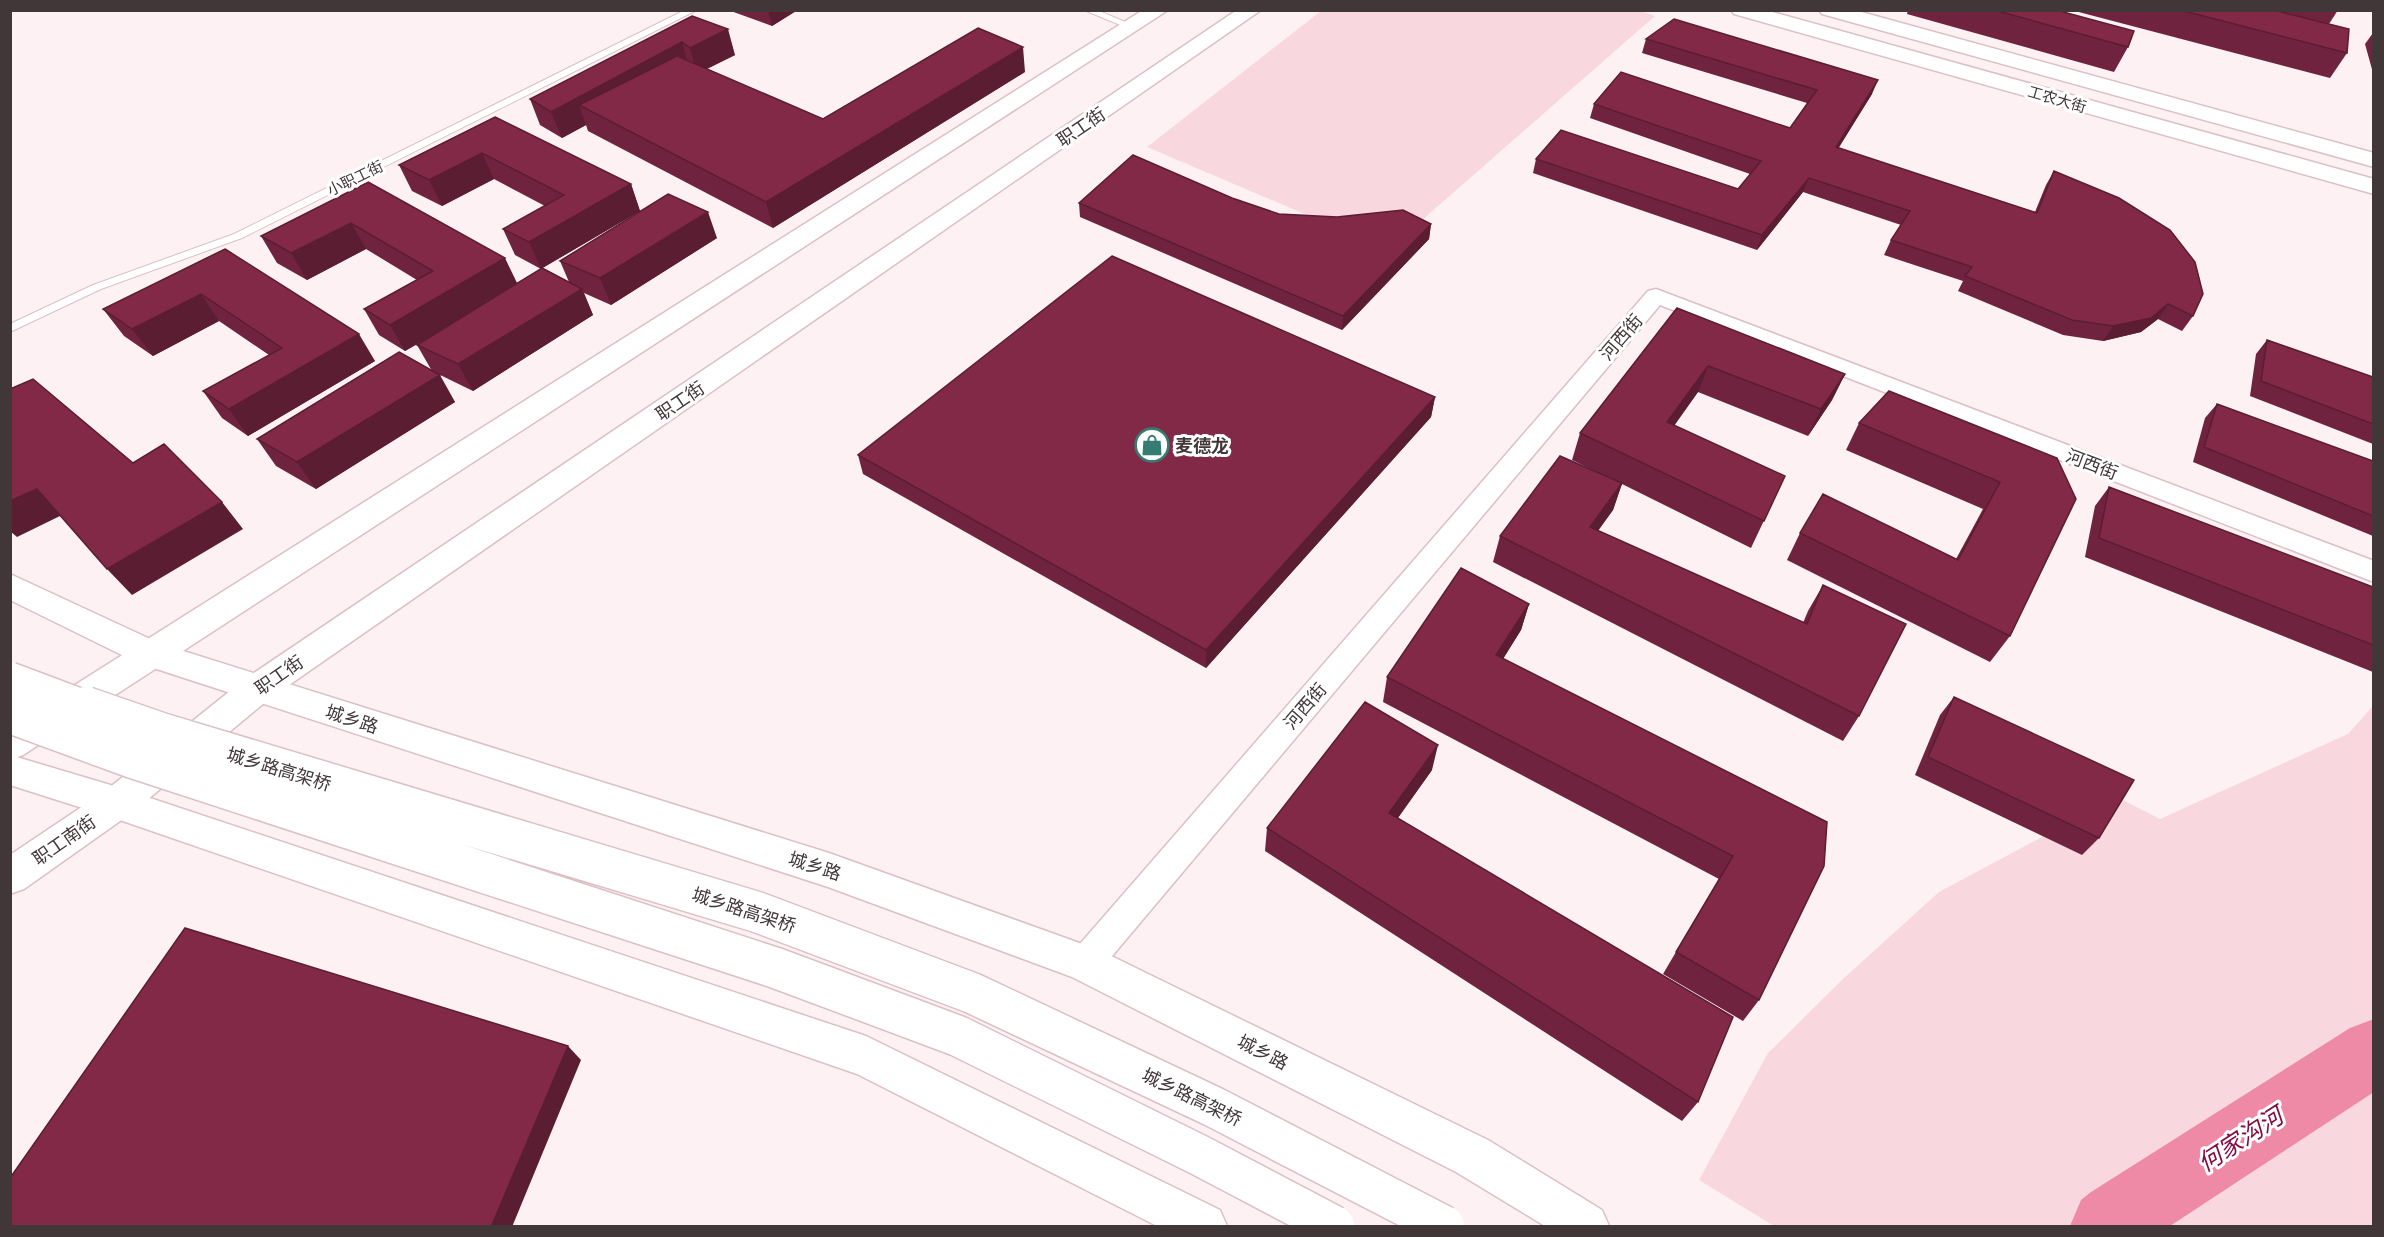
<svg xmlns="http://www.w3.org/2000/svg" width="2384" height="1237" font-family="'Archivo Narrow','Noto Sans SC',sans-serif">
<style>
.green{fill:#f9d7de}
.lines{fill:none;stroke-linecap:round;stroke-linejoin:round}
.river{fill:#ee8aa6;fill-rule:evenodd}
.service-casing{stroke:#dcc0c6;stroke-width:2}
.minor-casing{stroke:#dcc0c6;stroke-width:3}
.primary-casing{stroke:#dcc0c6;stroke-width:3}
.trunk-casing{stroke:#dcc0c6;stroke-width:3}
.service{fill:#fff;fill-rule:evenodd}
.minor{fill:#fff;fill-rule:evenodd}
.primary{fill:#fff;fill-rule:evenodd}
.trunk{fill:#fff;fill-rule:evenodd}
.trunk-bridge-far1-casing{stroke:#dcc0c6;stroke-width:34;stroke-linecap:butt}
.trunk-bridge-casing{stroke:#dcc0c6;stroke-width:43;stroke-linecap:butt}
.trunk-bridge-far1{stroke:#fff;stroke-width:31}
.trunk-bridge{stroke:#fff;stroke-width:40}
.wall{fill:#70233e}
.shaded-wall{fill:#5b1d32}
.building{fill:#822948;stroke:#5b1d32;stroke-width:1.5}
.labels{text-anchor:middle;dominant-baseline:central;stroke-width:6;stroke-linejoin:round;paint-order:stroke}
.far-street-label{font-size:15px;fill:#413638;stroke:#fff}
.street-label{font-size:18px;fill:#413638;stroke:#fff}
.poi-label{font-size:18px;font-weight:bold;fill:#413638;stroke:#fff;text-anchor:start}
.near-water-label{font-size:24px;font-style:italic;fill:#850c41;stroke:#fff}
</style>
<rect width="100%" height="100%" fill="#fdf1f4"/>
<path class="green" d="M 1637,10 L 1655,16 L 1421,221 L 1321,221 L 1147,147 L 1321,11 Z
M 2373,706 L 2373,1226 L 1774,1226 L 1699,1180 L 1768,1053 L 1844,978 L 1939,892 L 2117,797 L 2160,819 L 2348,734 Z"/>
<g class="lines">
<path class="river" d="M 2374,1019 L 2374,1092 L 2170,1226 L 2070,1226 L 2081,1200 L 2091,1192 L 2350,1028 Z"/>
<defs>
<path id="service" d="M 685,10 L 697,10 L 242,238 L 101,289 L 10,332 L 10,324 L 93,285 L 234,234 Z
M 1084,10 L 1097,10 L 1137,27 L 1130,29 Z"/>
<path id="minor" d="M 1656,289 L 2374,561 L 2374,582 L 1660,305 L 1097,974 L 1085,978 L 1073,974 L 1069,963 L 1073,952 L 1648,291 Z"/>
<path id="primary" d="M 1143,10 L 1168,10 L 23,755 L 10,760 L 10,726 Z
M 1237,10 L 1261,10 L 269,699 L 130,814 L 24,889 L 10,894 L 10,855 L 104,792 L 245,679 Z
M 1731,10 L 1765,10 L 2374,179 L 2374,194 L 1734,14 Z
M 1819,10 L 1854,10 L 2374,153 L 2374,167 L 1822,14 Z"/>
<path id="trunk" d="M 10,574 L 161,644 L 829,853 L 1099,950 L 1488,1140 L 1602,1210 L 1609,1226 L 1545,1226 L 1456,1172 L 1072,977 L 828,887 L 138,663 L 10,600 Z
M 10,755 L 117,787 L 866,1036 L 1220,1210 L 1227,1226 L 1157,1226 L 857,1074 L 117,819 L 10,785 Z"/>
</defs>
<use href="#service" class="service-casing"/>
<use href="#minor" class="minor-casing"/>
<use href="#primary" class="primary-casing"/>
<use href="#trunk" class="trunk-casing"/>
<use href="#service" class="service"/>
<use href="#minor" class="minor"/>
<use href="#primary" class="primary"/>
<use href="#trunk" class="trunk"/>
<defs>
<path id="trunk-bridge-far1" d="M 10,678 L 90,708"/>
<path id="trunk-bridge" d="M 86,707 L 161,733 L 757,912 L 972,993 L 1214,1107 L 1444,1226
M 10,713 L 133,758 L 776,968 L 958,1036 L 1199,1155 L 1334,1226"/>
</defs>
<use href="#trunk-bridge-far1" class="trunk-bridge-far1-casing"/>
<use href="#trunk-bridge" class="trunk-bridge-casing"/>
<use href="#trunk-bridge-far1" class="trunk-bridge-far1"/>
<use href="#trunk-bridge" class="trunk-bridge"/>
</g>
<path class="wall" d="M 728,10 L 796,10 L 796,11 L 772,26 Z
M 1908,10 L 2056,10 L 2128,47 L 2114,72 L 1907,14 Z
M 2071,10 L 2338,10 L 2329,24 L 2347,53 L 2330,78 Z
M 2372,10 L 2373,10 L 2373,73 L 2365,44 L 2373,33 Z
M 692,16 L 735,55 L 706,69 L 823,119 L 1025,72 L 773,228 L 588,131 L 586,125 L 562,138 L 540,125 L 530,99 Z
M 1646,39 L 1872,94 L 1838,148 L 2035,212 L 2046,185 L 2054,171 L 2193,316 L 2182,331 L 2158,319 L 2141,332 L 2103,341 L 2063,335 L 1958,291 L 1963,281 L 1884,255 L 1891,240 L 1901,225 L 1803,192 L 1757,250 L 1533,173 L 1536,159 L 1738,189 L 1750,174 L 1590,118 L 1594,104 L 1790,128 L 1807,103 L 1642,53 Z
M 495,117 L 631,184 L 640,211 L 542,268 L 569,282 L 560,261 L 717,238 L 611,305 L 584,293 L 593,315 L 473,391 L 434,372 L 455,402 L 316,489 L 276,466 L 257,439 L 432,371 L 417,345 L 426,339 L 405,351 L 379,335 L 364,309 L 417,280 L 366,249 L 307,280 L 277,263 L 261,236 L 368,182 L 517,283 L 541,269 L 515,255 L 503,229 L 545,206 L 494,179 L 442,206 L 412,191 L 399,165 Z
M 1232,198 L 1279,214 L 1431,224 L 1429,239 L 1342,330 L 1080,217 L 1079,203 Z
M 225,249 L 375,361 L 248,436 L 222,418 L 203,391 L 269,355 L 219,321 L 153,356 L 124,336 L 103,309 Z
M 1677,308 L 1845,374 L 1832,400 L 1808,436 L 1698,392 L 1674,426 L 1785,476 L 1751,548 L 1622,484 L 1613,510 L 1598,531 L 1803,623 L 1808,611 L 1823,585 L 1859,716 L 1843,741 L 1493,562 L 1500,536 L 1597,472 L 1572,460 L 1580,433 Z
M 2267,340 L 2373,377 L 2373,444 L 2250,396 L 2256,354 Z
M 1435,397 L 1431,417 L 1206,668 L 863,474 L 858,455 Z
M 2217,404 L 2373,461 L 2373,536 L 2193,462 L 2205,418 Z
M 1859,423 L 2057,458 L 2010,636 L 1990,662 L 1787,560 L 1800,533 L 1956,559 L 1983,509 L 1846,450 Z
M 2109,487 L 2373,587 L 2373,672 L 2085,557 L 2095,506 Z
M 1529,604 L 1521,630 L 1503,659 L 1827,822 L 1759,1000 L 1743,1021 L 1663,974 L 1719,879 L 1383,702 L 1387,677 Z
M 1954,697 L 2099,838 L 2082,855 L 1915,775 L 1940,715 Z
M 1432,770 L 1398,818 L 1698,1102 L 1682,1121 L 1265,851 L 1267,828 Z"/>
<path class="shaded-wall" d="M 768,10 L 796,10 L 796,11 L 772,26 Z
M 728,29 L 735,55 L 697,74 L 690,48 Z
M 682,42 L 689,68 L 579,105 L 586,125 L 562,138 L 551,112 Z
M 1023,47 L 1025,72 L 773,228 L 766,202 Z
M 1878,80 L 1872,94 L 1830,162 L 1836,147 Z
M 482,153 L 494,179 L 442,206 L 429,180 Z
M 1809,178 L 1803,192 L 1757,250 L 1762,235 Z
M 631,184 L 640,211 L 541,269 L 529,242 Z
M 708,212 L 717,238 L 611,305 L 600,278 Z
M 351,223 L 366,249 L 307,280 L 291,253 Z
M 1431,224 L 1429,239 L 1342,330 L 1343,316 Z
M 505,258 L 518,285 L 405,351 L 390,325 Z
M 582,289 L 593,315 L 473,391 L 458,364 Z
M 201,294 L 219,321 L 153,356 L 132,329 Z
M 2168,304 L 2158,319 L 2141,332 L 2103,341 L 2113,326 Z
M 359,334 L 375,361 L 248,436 L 229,409 Z
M 1708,366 L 1698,392 L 1657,449 L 1667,422 Z
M 1845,374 L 1832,400 L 1808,436 L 1821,409 Z
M 440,375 L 455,402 L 316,489 L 297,462 Z
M 1435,397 L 1431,417 L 1206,668 L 1206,650 Z
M 1622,483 L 1613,510 L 1581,553 L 1590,527 Z
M 37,489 L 62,515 L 17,537 L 10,531 L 10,501 Z
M 222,502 L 243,529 L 132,595 L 107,569 Z
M 1529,604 L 1521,630 L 1489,681 L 1496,655 Z
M 1438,745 L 1432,770 L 1384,837 L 1389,813 Z
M 568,1046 L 581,1060 L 512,1227 L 491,1227 Z"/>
<path class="building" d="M 1994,10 L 2056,10 L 2134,31 L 2128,47 Z
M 2180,10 L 2273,10 L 2349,29 L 2347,53 Z
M 692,16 L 728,29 L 690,48 L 682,42 L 551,112 L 530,99 Z
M 1674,19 L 1878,80 L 1836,147 L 2037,213 L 2054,171 L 2119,198 L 2170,230 L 2195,262 L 2203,294 L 2193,316 L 2168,304 L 2151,318 L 2113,326 L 2072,320 L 1965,276 L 1972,267 L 1891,240 L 1910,211 L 1809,178 L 1762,235 L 1536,159 L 1561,130 L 1738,189 L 1761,161 L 1594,104 L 1621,72 L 1790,128 L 1817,90 L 1646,39 Z
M 978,28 L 1023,47 L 766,202 L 579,105 L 677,56 L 823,119 Z
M 495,117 L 631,184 L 529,242 L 503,229 L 564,195 L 482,153 L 429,180 L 399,165 Z
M 1133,155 L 1232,198 L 1279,214 L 1337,217 L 1403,210 L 1431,224 L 1343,316 L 1079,203 Z
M 368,182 L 505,258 L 390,325 L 364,309 L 433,271 L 351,223 L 291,253 L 261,236 Z
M 668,194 L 708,212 L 600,278 L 560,261 Z
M 225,249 L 359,334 L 229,409 L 203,391 L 282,348 L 201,294 L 132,329 L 103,309 Z
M 1112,256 L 1435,397 L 1206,650 L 858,455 Z
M 542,268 L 582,289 L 458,364 L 417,345 Z
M 1677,308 L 1845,374 L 1821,409 L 1708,366 L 1667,422 L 1785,476 L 1764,521 L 1580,433 Z
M 2267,340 L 2373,377 L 2373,424 L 2261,381 Z
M 399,352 L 440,375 L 297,462 L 257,439 Z
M 33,379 L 133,463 L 164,444 L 222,502 L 107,569 L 37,489 L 10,501 L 10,389 Z
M 1889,391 L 2057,458 L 2076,499 L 2010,636 L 1800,533 L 1823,494 L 1958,560 L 2000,482 L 1859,423 Z
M 2217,404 L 2373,461 L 2373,516 L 2204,447 Z
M 1560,456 L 1622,483 L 1590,527 L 1807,624 L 1823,585 L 1906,624 L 1859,716 L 1500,536 Z
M 2109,487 L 2373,587 L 2373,645 L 2099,538 Z
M 1461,568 L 1529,604 L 1496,655 L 1827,822 L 1824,866 L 1759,1000 L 1676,952 L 1733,856 L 1387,677 Z
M 1954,697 L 2134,780 L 2099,838 L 1928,757 Z
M 1365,702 L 1438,745 L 1389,813 L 1733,1017 L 1698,1102 L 1267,828 Z
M 185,928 L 568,1046 L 491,1227 L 10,1227 L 10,1178 Z"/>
<defs>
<symbol id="shop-ring" viewBox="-11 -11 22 22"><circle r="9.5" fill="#fff" stroke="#377c73" stroke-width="1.5"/><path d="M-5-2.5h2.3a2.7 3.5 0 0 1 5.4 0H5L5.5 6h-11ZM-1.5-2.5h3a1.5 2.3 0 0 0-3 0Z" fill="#377c73"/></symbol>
</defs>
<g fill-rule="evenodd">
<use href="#shop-ring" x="1133" y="426" width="38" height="38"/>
</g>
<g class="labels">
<g class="far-street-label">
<text transform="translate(2057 99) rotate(16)">工农大街</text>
<text transform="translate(355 178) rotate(-26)">小职工街</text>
</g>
<g class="street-label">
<text transform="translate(1081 127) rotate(-34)">职工街</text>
<text transform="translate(1621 337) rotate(-49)">河西街</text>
<text transform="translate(680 401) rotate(-34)">职工街</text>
<text transform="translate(2092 464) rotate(21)">河西街</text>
<text transform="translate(279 675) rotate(-35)">职工街</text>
<text transform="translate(1305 706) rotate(-49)">河西街</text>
<text transform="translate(352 719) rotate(18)">城乡路</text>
<text transform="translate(279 769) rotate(17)">城乡路高架桥</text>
<text transform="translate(64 840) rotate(-35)">职工南街</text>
<text transform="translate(815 866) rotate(18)">城乡路</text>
<text transform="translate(744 910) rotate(18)">城乡路高架桥</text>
<text transform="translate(1263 1052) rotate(27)">城乡路</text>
<text transform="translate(1192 1097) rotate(26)">城乡路高架桥</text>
</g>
<g class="poi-label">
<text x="1175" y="445">麦德龙</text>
</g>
<g class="near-water-label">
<text transform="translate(2240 1139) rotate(-33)">何家沟河</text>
</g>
</g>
<rect width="2384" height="1237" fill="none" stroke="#413638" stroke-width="24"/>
</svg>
